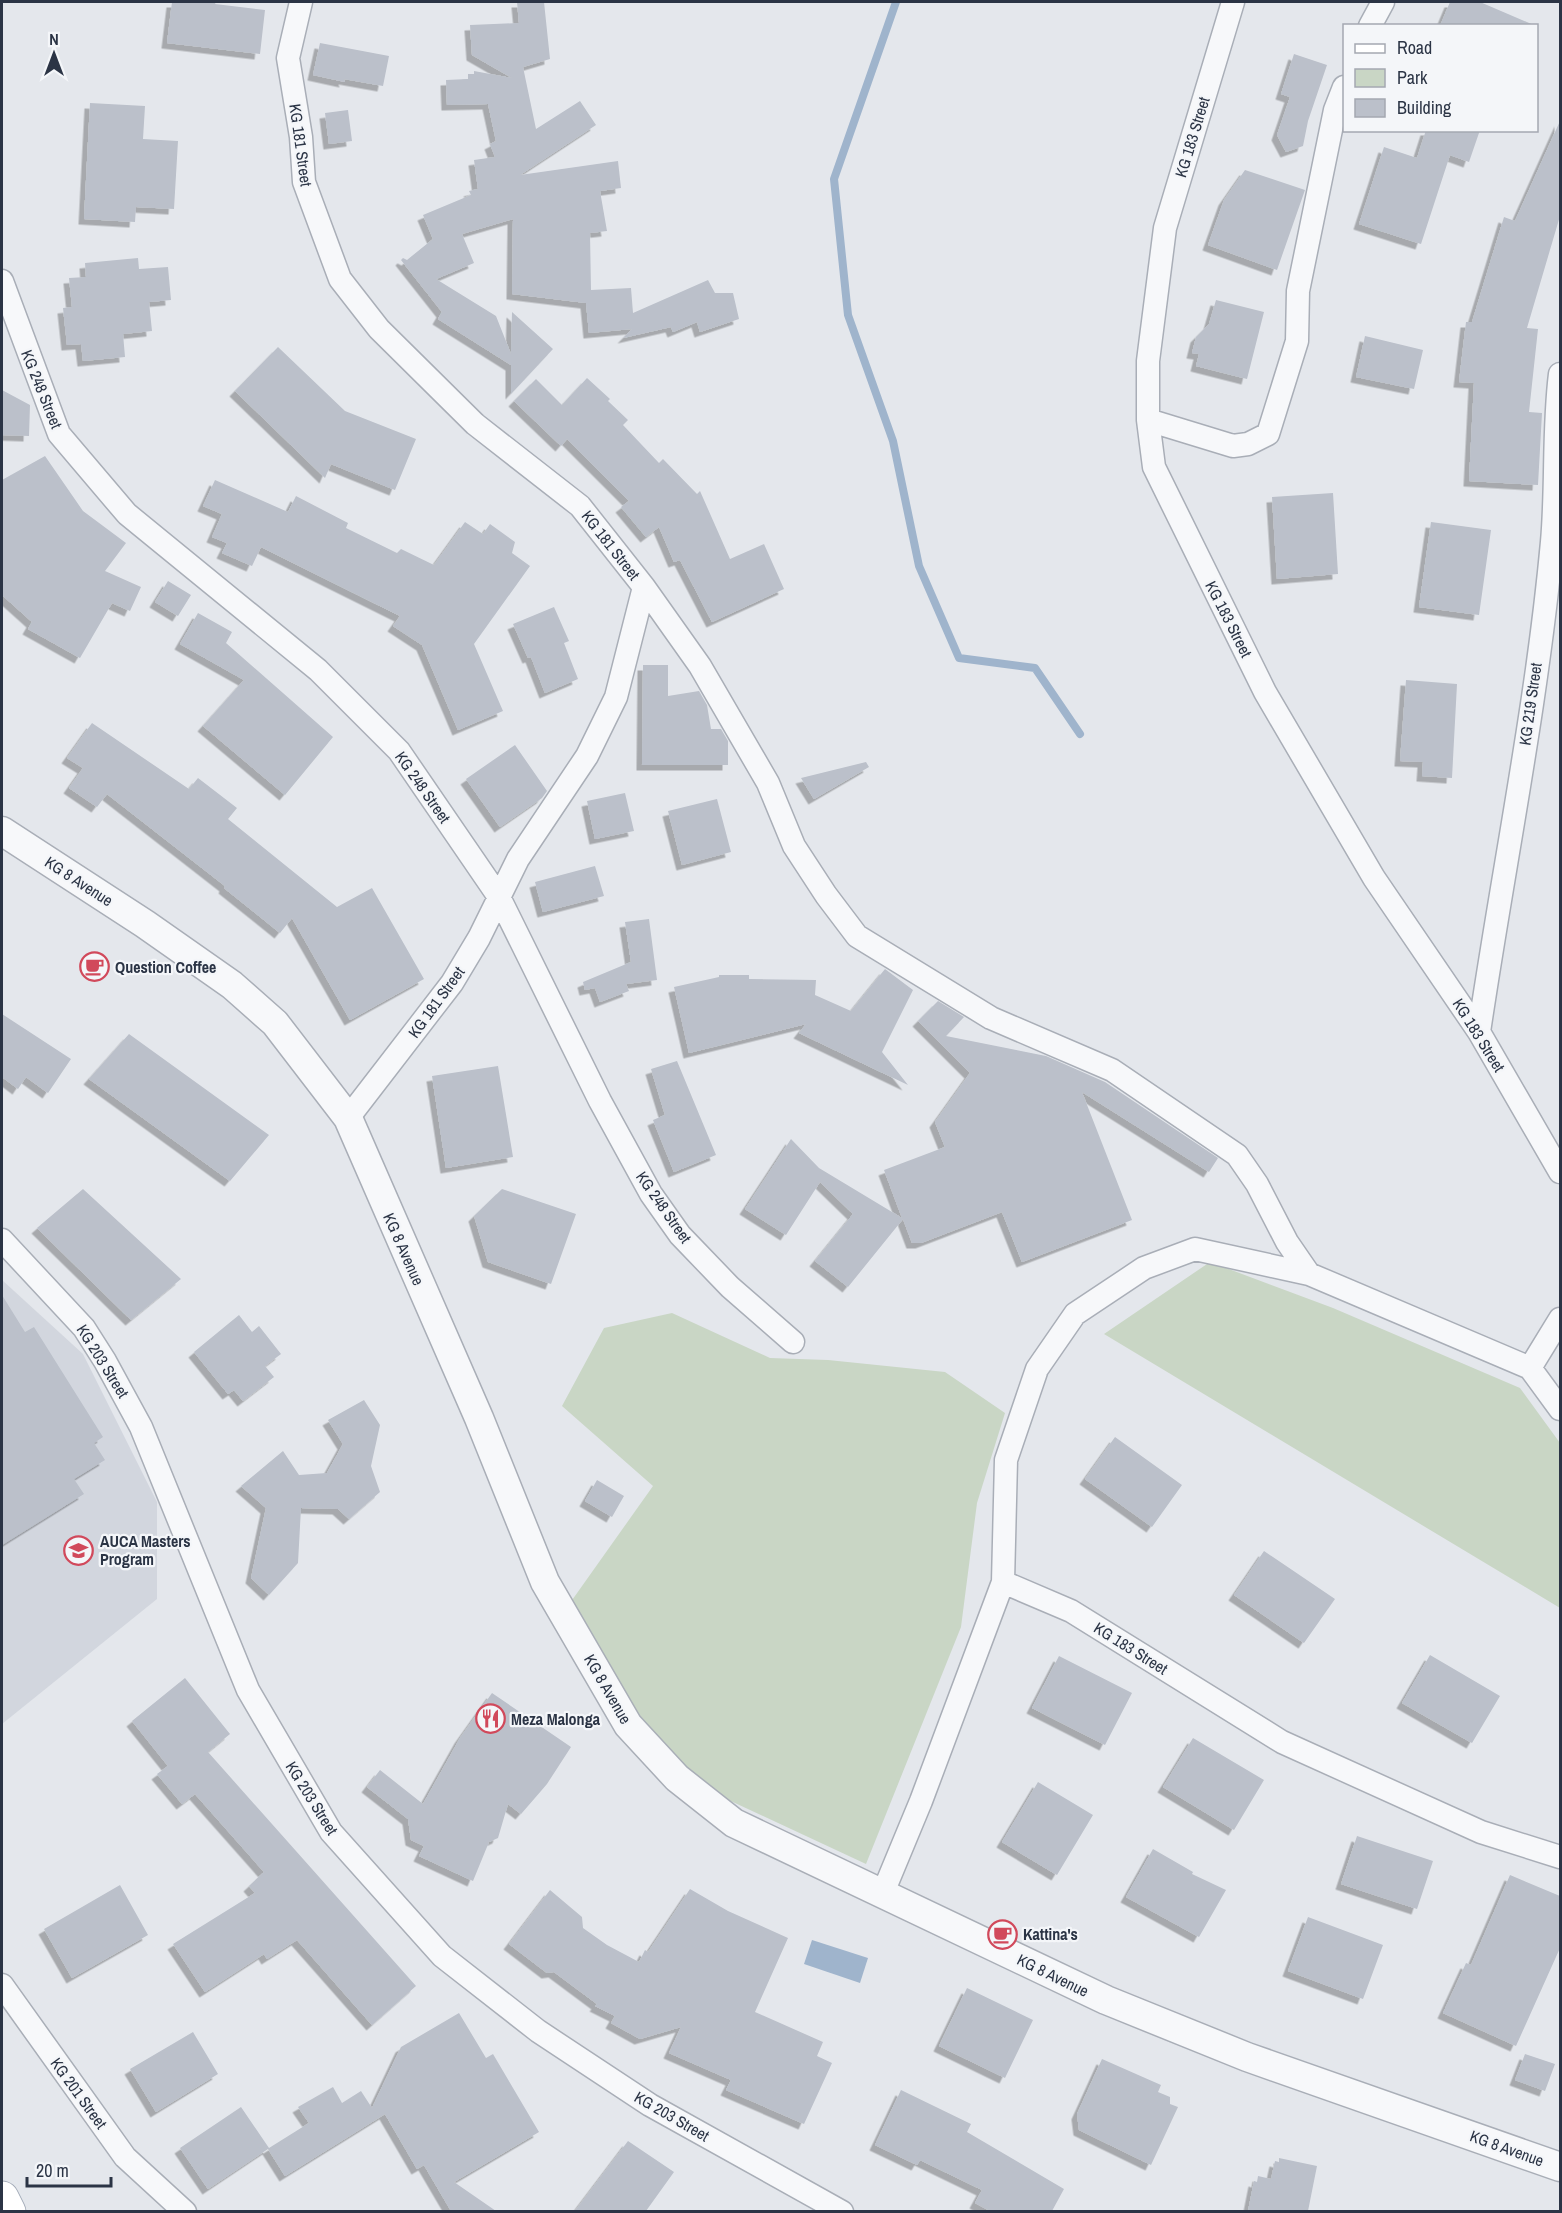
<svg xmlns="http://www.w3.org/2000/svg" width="1562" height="2213" font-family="'Archivo Narrow',sans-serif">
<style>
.built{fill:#d2d6de}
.green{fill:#c9d6c5}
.water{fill:#9fb4cc}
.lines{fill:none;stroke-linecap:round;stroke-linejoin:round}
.stream{stroke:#9fb4cc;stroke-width:8}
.building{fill:#bbc0ca;filter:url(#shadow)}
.minor-casing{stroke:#a9aeb7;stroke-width:25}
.tertiary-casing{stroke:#a9aeb7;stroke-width:31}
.primary-casing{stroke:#a3abb8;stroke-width:35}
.minor{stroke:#f7f8fa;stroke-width:22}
.tertiary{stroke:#f7f8fa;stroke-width:28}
.primary{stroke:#fff;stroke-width:33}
.labels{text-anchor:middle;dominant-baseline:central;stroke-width:4.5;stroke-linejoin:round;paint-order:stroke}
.street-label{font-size:16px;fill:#2b3445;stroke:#f4f6f9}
.poi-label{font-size:16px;font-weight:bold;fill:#2b3445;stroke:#f4f6f9;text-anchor:start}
</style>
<defs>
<filter id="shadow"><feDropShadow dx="-5.5" dy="5.5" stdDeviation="0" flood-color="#0004"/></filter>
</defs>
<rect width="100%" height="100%" fill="#e4e7ec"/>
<path class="built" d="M 2,1280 L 83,1354 L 157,1502 L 157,1599 L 2,1724 Z"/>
<path class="green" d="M 1210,1262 L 1333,1308 L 1520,1388 L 1560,1443 L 1560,1608 L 1104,1334 Z
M 672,1313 L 770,1358 L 828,1360 L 945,1372 L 1005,1413 L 977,1503 L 961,1627 L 866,1864 L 707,1790 L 621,1718 L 570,1603 L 653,1486 L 562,1406 L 604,1328 Z"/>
<path class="water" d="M 812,1940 L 868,1958 L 860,1983 L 804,1964 Z"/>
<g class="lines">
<path class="stream" d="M 896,2 L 834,179 L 848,315 L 893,441 L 919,566 L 959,658 L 1035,668 L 1080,734"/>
</g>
<path class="building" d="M 172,2 L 216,2 L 215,4 L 265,10 L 260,54 L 167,43 Z
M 517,2 L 544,2 L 550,59 L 523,67 L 536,129 L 580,101 L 596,125 L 520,175 L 618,161 L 621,188 L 600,191 L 607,231 L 590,233 L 591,290 L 631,288 L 633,313 L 708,280 L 715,293 L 733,293 L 739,319 L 700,332 L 697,322 L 673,332 L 671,327 L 623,338 L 632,329 L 589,333 L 586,303 L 512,294 L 513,219 L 462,234 L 474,263 L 436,279 L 496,316 L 511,354 L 512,312 L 553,349 L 511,394 L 511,365 L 438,319 L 442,312 L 401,260 L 403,258 L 407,260 L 433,239 L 423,215 L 471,195 L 469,191 L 478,189 L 474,160 L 495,157 L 490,144 L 496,141 L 488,104 L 447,105 L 446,80 L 468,79 L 468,74 L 474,74 L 474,71 L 512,78 L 472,55 L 470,25 L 519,23 Z
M 1450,2 L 1480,2 L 1536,26 L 1440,26 Z
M 320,43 L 389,56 L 383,86 L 344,79 L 345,82 L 313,75 Z
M 1294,54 L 1327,65 L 1308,121 L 1303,146 L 1286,152 L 1277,135 L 1290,97 L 1281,94 Z
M 90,103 L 145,106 L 143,139 L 178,141 L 174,209 L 136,207 L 135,222 L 84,219 Z
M 348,110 L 352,141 L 329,144 L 325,113 Z
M 1560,121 L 1560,216 L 1527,328 L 1538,329 L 1529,412 L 1542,413 L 1538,485 L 1469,481 L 1474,383 L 1459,382 L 1466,322 L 1472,322 L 1504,217 L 1515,221 Z
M 1426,130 L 1480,130 L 1469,162 L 1450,155 L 1421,244 L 1359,224 L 1384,147 L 1417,158 Z
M 1245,170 L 1305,190 L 1277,270 L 1208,245 L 1224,200 Z
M 138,258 L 139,269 L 168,267 L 171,300 L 149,302 L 152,331 L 123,334 L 125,357 L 83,361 L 81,344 L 67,345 L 63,308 L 72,307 L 69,278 L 86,277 L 85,263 Z
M 1216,300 L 1264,312 L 1247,379 L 1196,366 L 1199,354 L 1192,353 L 1196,337 L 1209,324 Z
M 1365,336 L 1423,350 L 1414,389 L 1356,377 Z
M 278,347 L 345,411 L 416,439 L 395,490 L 331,464 L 325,478 L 235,391 Z
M 587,378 L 610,399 L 608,401 L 628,420 L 623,425 L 659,463 L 663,459 L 697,494 L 700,491 L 730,559 L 764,544 L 784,589 L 712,622 L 680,560 L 674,562 L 659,527 L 646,537 L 621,507 L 629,501 L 567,439 L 561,446 L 514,401 L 536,379 L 562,405 Z
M 2,390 L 30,405 L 29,436 L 2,435 Z
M 45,456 L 83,511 L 126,543 L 105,571 L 141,587 L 130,611 L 112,603 L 80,658 L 28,629 L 32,622 L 2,595 L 2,480 Z
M 215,480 L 288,512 L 296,496 L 348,523 L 346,528 L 397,553 L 401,549 L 434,565 L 465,522 L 483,534 L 490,524 L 515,542 L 512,553 L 530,566 L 474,644 L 503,711 L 458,730 L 422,645 L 393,626 L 400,616 L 261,547 L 252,566 L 222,553 L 227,543 L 212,537 L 222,514 L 203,506 Z
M 1333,493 L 1338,574 L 1277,579 L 1272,497 Z
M 1431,522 L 1491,530 L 1479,615 L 1419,607 Z
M 168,581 L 191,595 L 178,616 L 155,602 Z
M 554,607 L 569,641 L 564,643 L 578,679 L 545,693 L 531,657 L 528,658 L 513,624 Z
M 198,613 L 232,632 L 226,643 L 333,737 L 285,795 L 203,726 L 244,680 L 180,644 Z
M 643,665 L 668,665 L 668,696 L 699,691 L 707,705 L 711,729 L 721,729 L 728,741 L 728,765 L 642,765 Z
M 1406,680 L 1457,684 L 1452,778 L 1422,776 L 1423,762 L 1400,761 Z
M 92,723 L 189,789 L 198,778 L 237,808 L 228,819 L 337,907 L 372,888 L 424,979 L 350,1020 L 292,918 L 280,933 L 224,888 L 225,886 L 107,794 L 97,807 L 69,788 L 83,768 L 67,758 Z
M 515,745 L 547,791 L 542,798 L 500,827 L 466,779 Z
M 866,762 L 869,767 L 814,799 L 801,778 Z
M 625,793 L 634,831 L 595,839 L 587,801 Z
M 717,799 L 731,852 L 682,865 L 668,811 Z
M 595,866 L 604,896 L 543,912 L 535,882 Z
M 649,919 L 657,980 L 626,984 L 629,991 L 600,1002 L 595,988 L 585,990 L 583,982 L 631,962 L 625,922 Z
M 885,969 L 913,990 L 882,1052 L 908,1085 L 799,1033 L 806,1024 L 689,1053 L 674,987 L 719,977 L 719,975 L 749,975 L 749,979 L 816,980 L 815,995 L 851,1011 Z
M 938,1001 L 964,1017 L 946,1036 L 1046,1056 L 1105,1082 L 1218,1158 L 1209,1172 L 1082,1092 L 1132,1220 L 1022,1262 L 1002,1212 L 921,1243 L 912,1243 L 903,1219 L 848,1287 L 815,1261 L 853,1214 L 820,1182 L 786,1235 L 745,1209 L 791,1139 L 819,1168 L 902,1218 L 884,1170 L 945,1147 L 935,1122 L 970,1073 L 918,1021 Z
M 2,1014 L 71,1059 L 48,1093 L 26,1077 L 18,1089 L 2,1077 Z
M 129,1034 L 269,1135 L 230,1181 L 89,1079 Z
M 677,1061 L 716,1155 L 674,1172 L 653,1120 L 665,1115 L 651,1069 Z
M 498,1066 L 513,1157 L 446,1168 L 432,1076 Z
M 83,1189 L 181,1279 L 131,1320 L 37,1228 Z
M 502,1189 L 576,1214 L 551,1284 L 488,1262 L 474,1216 Z
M 2,1295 L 25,1332 L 34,1327 L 103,1437 L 94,1443 L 105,1460 L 74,1479 L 84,1494 L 2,1545 Z
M 239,1315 L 252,1332 L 259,1326 L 281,1354 L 265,1366 L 274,1377 L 243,1401 L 234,1390 L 228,1394 L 194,1352 Z
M 364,1400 L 380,1425 L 371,1466 L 380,1492 L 349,1519 L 338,1509 L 301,1508 L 298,1563 L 269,1595 L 251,1578 L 266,1508 L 241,1486 L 283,1451 L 299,1475 L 327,1473 L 343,1444 L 328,1420 Z
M 1115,1437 L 1182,1485 L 1152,1527 L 1085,1479 Z
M 597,1480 L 624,1496 L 612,1517 L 585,1501 Z
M 1264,1551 L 1335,1599 L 1304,1643 L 1234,1595 Z
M 1430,1655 L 1500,1696 L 1472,1743 L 1402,1703 Z
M 1059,1656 L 1132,1693 L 1105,1745 L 1032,1708 Z
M 185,1678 L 230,1734 L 208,1752 L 416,1986 L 372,2025 L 297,1940 L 267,1959 L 264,1954 L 205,1992 L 173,1944 L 255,1893 L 249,1886 L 264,1872 L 195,1794 L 182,1804 L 157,1774 L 168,1766 L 132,1721 Z
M 492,1693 L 571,1747 L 547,1784 L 521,1814 L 508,1804 L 498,1838 L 489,1842 L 473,1881 L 419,1856 L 424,1846 L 411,1840 L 408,1819 L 367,1787 L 380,1770 L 423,1804 L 460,1738 Z
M 1193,1738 L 1264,1780 L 1234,1830 L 1163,1787 Z
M 1038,1782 L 1093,1815 L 1057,1875 L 1002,1842 Z
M 1357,1836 L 1433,1861 L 1417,1909 L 1341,1884 Z
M 1153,1849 L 1193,1872 L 1192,1874 L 1226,1890 L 1199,1937 L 1126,1897 Z
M 1510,1875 L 1560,1896 L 1560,1948 L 1516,2046 L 1443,2013 L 1466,1963 L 1471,1965 Z
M 120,1885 L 148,1935 L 72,1978 L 44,1929 Z
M 690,1889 L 728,1911 L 788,1938 L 755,2012 L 823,2042 L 817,2056 L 832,2063 L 804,2124 L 726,2090 L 731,2080 L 669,2053 L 681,2027 L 640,2039 L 611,2023 L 615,2016 L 595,2006 L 597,2004 L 554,1972 L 547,1973 L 509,1944 L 550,1890 L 582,1917 L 583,1928 L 607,1945 L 639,1962 L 645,1950 L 648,1952 Z
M 1308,1917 L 1383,1945 L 1363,1999 L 1288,1971 Z
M 967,1988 L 1033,2020 L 1005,2078 L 939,2046 Z
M 459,2013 L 486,2058 L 493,2054 L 539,2132 L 454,2182 L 496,2211 L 451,2211 L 424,2165 L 417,2169 L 385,2114 L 285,2176 L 268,2149 L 208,2189 L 180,2148 L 241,2107 L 269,2148 L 309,2123 L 298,2107 L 333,2087 L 342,2103 L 361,2091 L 372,2108 L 401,2047 Z
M 193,2032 L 218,2074 L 156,2112 L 130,2069 Z
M 1525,2054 L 1555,2064 L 1545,2091 L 1515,2080 Z
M 1102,2059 L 1161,2085 L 1158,2092 L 1170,2097 L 1170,2104 L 1178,2107 L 1151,2165 L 1079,2130 L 1077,2114 Z
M 901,2090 L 971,2124 L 967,2132 L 1064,2189 L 1052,2211 L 990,2211 L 975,2203 L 982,2190 L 920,2160 L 917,2165 L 875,2145 Z
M 628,2141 L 674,2172 L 646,2211 L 575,2211 Z
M 1279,2158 L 1317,2166 L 1308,2211 L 1248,2211 L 1254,2181 L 1257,2182 L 1258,2176 L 1271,2179 L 1275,2161 L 1279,2162 Z"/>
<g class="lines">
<defs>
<path id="minor" d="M 301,2 L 288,58 L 301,137 L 304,182 L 340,279 L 379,329 L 475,424 L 580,506 L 644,587 L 616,697 L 587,756 L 518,859 L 479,938 L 452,983 L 348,1118
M 1233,2 L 1165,228 L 1148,361 L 1148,420 L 1154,467 L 1265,692 L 1374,878 L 1479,1032 L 1560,1172
M 1370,26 L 1383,2
M 2,281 L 59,434 L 127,514 L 318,670 L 399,751 L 499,897 L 600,1101 L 651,1194 L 680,1235 L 730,1287 L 793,1342
M 1148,420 L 1233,446 L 1248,444 L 1268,434 L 1297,341 L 1298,291 L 1335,110 L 1344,87
M 644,587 L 700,666 L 768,783 L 794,846 L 826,895 L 857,936 L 991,1018 L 1112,1070 L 1237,1155 L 1257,1184 L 1287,1242 L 1309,1274
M 1479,1032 C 1503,869 1537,706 1552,542 C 1557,486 1553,430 1560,374
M 2,1240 L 84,1328 L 105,1361 L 141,1427 L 248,1690 L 331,1832 L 442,1956 L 538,2031 L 650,2105 L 842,2212
M 1530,1368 L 1560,1319
M 1530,1368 L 1560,1409
M 1003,1582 L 1071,1611 L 1282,1742 L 1481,1832 L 1560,1857
M 882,1895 L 921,1801 L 1003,1582 L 1006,1460 L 1037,1369 L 1075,1314 L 1144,1268 L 1195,1249 L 1309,1274 L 1530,1368
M 2,1985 L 125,2157 L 185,2212"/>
<path id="tertiary" d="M 2,831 L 145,924 L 232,985 L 275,1023 L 348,1118 L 479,1418 L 545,1582 L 628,1725 L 677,1778 L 734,1823 L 1106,2000 L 1247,2057 L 1560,2167"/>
<path id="primary" d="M 2,2198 L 9,2212"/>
</defs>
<use href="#minor" class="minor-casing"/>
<use href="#tertiary" class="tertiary-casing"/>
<use href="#primary" class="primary-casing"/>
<use href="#minor" class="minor"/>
<use href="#tertiary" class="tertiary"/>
<use href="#primary" class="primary"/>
</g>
<defs>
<symbol id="cafe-ring" viewBox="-11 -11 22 22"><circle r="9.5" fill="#f4f6f9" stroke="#d1495b" stroke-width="1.5"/><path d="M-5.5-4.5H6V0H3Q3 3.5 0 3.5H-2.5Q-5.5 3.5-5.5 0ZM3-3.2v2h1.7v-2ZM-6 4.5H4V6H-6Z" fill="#d1495b"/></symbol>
<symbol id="university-ring" viewBox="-11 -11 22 22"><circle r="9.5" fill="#f4f6f9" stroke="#d1495b" stroke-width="1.5"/><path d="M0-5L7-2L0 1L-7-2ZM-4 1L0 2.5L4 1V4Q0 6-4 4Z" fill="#d1495b"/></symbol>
<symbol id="restaurant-ring" viewBox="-11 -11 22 22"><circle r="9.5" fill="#f4f6f9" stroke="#d1495b" stroke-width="1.5"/><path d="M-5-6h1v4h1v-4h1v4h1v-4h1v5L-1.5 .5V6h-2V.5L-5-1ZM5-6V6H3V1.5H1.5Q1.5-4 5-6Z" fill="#d1495b"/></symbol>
</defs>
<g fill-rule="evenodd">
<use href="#cafe-ring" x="78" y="950" width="33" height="33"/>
<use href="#university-ring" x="62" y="1534" width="33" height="33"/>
<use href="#restaurant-ring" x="474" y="1702" width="33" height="33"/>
<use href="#cafe-ring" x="986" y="1918" width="33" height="33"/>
</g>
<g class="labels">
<g class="street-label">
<text transform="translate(1192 137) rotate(-73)">KG 183 Street</text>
<text transform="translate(301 145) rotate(82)">KG 181 Street</text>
<text transform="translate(42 389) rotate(68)">KG 248 Street</text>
<text transform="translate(611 545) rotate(52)">KG 181 Street</text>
<text transform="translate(1229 619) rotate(63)">KG 183 Street</text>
<text transform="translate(1530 704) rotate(-82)">KG 219 Street</text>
<text transform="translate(423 787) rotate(55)">KG 248 Street</text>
<text transform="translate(79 881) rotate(33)">KG 8 Avenue</text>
<text transform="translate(436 1002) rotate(-54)">KG 181 Street</text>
<text transform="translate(1479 1035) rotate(58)">KG 183 Street</text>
<text transform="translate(664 1207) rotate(55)">KG 248 Street</text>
<text transform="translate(404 1249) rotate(66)">KG 8 Avenue</text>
<text transform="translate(103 1361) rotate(58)">KG 203 Street</text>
<text transform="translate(1131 1648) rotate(32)">KG 183 Street</text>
<text transform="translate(608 1689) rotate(60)">KG 8 Avenue</text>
<text transform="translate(312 1798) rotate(58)">KG 203 Street</text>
<text transform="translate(1053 1975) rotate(26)">KG 8 Avenue</text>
<text transform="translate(79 2093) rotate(54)">KG 201 Street</text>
<text transform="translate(672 2116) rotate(30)">KG 203 Street</text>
<text transform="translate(1507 2148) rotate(20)">KG 8 Avenue</text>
</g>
<g class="poi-label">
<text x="115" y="967">Question Coffee</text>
<text x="100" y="1541">AUCA Masters<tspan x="100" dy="18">Program</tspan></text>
<text x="511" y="1719">Meza Malonga</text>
<text x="1023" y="1934">Kattina's</text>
</g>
</g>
<rect width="1562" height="2213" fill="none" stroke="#2b3445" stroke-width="6"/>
<rect x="1343" y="24" width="195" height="108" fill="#f4f6f9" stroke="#a4a8b1" stroke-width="1.5"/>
<rect x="1355" y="44" width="30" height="9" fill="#ffffff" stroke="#a4a8b1" stroke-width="1.5"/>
<text x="1397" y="54" font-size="18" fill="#2b3445">Road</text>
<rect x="1355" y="69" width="30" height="18" fill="#c9d6c5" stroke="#a4a8b1" stroke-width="1.5"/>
<text x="1397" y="84" font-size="18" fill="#2b3445">Park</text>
<rect x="1355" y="99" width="30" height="18" fill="#bbc0ca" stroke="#a4a8b1" stroke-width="1.5"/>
<text x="1397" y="114" font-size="18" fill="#2b3445">Building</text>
<g transform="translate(54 54)" stroke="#f4f6f9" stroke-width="4.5" paint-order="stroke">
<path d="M0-4.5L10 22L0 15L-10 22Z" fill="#2b3445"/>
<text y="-9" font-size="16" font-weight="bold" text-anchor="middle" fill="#2b3445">N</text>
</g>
<path d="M27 2177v9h84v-9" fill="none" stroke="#2b3445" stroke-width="3"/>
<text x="36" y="2177" font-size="18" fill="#2b3445" stroke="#f4f6f9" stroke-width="4.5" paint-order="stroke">20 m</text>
</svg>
